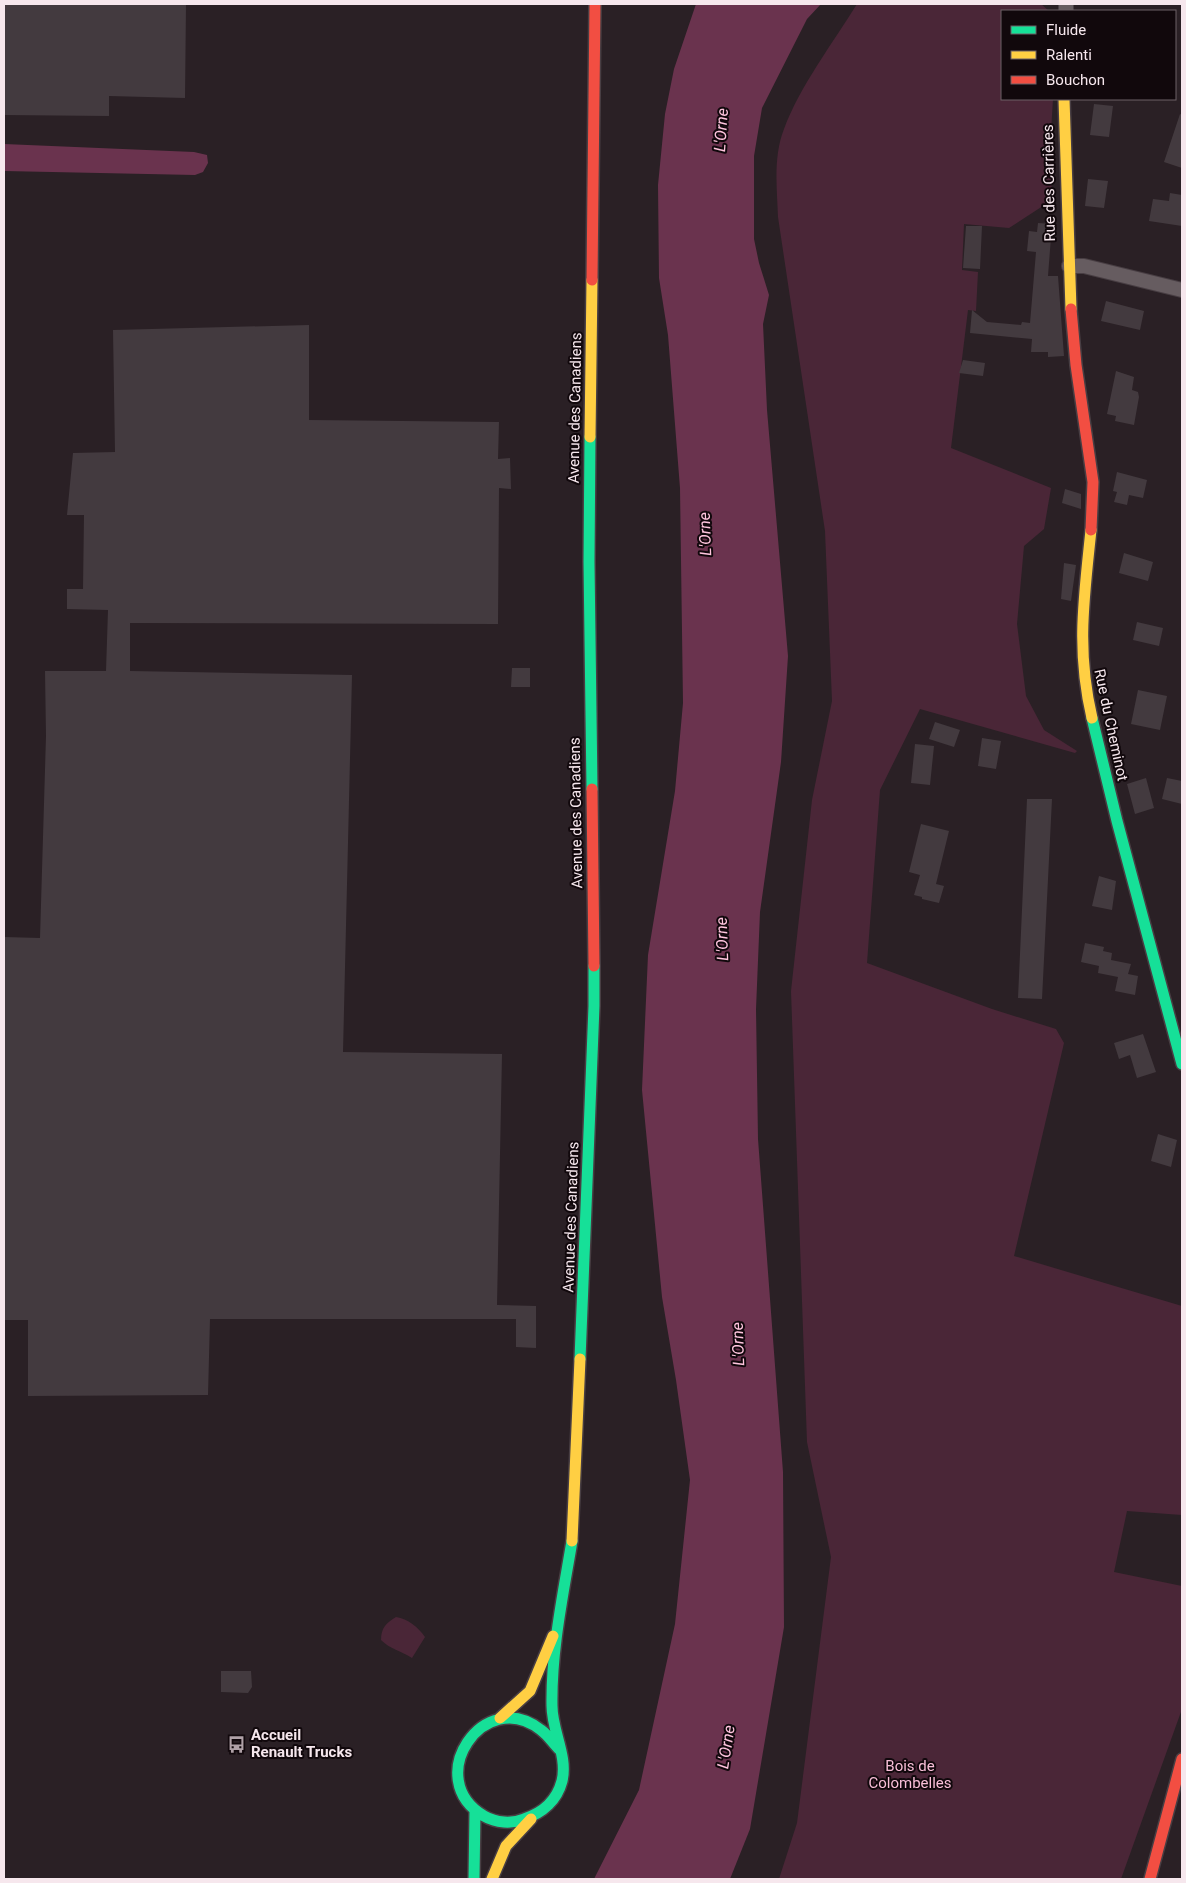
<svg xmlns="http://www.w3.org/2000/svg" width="1186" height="1883" font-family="Roboto,sans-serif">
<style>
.green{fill:#4a2637}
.water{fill:#6a334e}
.building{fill:#433a3f}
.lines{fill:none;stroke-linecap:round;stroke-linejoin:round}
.street-casing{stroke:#483e43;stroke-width:16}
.fast-casing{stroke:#483e43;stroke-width:14}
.slow-casing{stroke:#483e43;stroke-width:14}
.jam-casing{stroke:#483e43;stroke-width:14}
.street{stroke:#665c60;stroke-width:14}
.fast{stroke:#16e098;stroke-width:11}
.slow{stroke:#ffcf43;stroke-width:11}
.jam{stroke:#f24e42;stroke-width:11}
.labels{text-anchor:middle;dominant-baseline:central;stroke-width:4;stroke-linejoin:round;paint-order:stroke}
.street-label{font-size:15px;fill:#f6e7ed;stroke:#11080c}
.poi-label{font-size:15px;font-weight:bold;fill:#f6e7ed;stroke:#11080c;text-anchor:start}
.park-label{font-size:15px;fill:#f9bfd8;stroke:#11080c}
.water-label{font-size:16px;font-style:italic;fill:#ffc5de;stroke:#11080c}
</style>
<rect width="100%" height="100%" fill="#2a2025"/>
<path class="green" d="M 857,4 L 1041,4 L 1049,11 L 1002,11 L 1002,99 L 1053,99 L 1050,148 L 1052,200 L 1009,228 L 964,224 L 962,270 L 978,272 L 976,311 L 968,310 L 951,448 L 1051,488 L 1044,529 L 1024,546 L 1017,624 L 1026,696 L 1044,730 L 1077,751 L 1075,753 L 920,709 L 880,790 L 867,963 L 992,1009 L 1056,1029 L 1064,1043 L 1014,1256 L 1182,1306 L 1182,1515 L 1127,1511 L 1114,1572 L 1182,1586 L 1182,1709 L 1121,1879 L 779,1879 L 797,1823 L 831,1557 L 807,1442 L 791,991 L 812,800 L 832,701 L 825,531 L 778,217 C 777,188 773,157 784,129 C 800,86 833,43 857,4 Z
M 396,1617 C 408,1619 418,1627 425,1637 L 412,1658 C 401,1651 390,1649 381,1640 C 381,1628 386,1623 396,1617 Z"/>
<path class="water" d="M 696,4 L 821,4 L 807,19 L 762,108 L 754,156 L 754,239 L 759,263 L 769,295 L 763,324 L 767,410 L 788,656 L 781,762 L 760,912 L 756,1009 L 758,1139 L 783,1472 L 784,1627 L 750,1829 L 730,1879 L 594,1879 L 639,1790 L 675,1624 L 690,1480 L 676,1380 L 662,1297 L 642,1090 L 648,955 L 675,791 L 683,703 L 680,488 L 668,335 L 659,278 L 658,185 L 665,114 L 674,69 Z
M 4,144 L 194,152 L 207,155 L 208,163 L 203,172 L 195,175 L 4,171 Z"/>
<path class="building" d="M 4,4 L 186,4 L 185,98 L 109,96 L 109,116 L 4,115 Z
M 1094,104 L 1113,106 L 1109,137 L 1090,135 Z
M 1180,114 L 1182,115 L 1182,168 L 1164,162 Z
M 1088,179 L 1108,181 L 1104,208 L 1085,206 Z
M 1170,193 L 1182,195 L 1182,226 L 1149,221 L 1153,199 L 1169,201 Z
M 1038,223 L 1052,224 L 1048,276 L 1058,276 L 1064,356 L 1048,357 L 1048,352 L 1031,352 L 1032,339 L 970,333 L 972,310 L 987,322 L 1021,325 L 1022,322 L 1030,323 L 1036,252 L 1027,251 L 1029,231 L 1037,232 Z
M 966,226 L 982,226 L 980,269 L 963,268 Z
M 1106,301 L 1144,311 L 1140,330 L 1101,321 Z
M 309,325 L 309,420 L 499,422 L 498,459 L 510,458 L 511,489 L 499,488 L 498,624 L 130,623 L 130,671 L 352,675 L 343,1052 L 502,1054 L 497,1305 L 536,1306 L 536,1348 L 516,1347 L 516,1319 L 210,1319 L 208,1395 L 28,1396 L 28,1320 L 4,1320 L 4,937 L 40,938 L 46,736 L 45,671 L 106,671 L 108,610 L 67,609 L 67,589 L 83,589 L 84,515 L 67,515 L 73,453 L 115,452 L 113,330 Z
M 963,360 L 985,363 L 983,376 L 959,373 Z
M 1116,371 L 1134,377 L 1132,390 L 1138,392 L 1139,397 L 1134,425 L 1115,421 L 1116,416 L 1107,414 Z
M 1117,472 L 1147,480 L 1143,498 L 1129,495 L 1127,505 L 1114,502 L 1117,492 L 1113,491 Z
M 1065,489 L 1081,494 L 1081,509 L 1062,503 Z
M 1124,553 L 1153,562 L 1148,581 L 1119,573 Z
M 1064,563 L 1076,565 L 1071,601 L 1061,599 Z
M 1137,622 L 1163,628 L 1159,646 L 1133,640 Z
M 512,668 L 530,668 L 530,687 L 511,687 Z
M 1138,690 L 1167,696 L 1160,730 L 1131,724 Z
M 935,722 L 960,730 L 954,747 L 929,739 Z
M 982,738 L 1001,741 L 996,769 L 978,766 Z
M 915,744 L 934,746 L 930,785 L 911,783 Z
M 1146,778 L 1154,808 L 1135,814 L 1127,784 Z
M 1167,778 L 1182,781 L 1182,804 L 1162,799 Z
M 1027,799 L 1052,799 L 1042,999 L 1018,998 Z
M 921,824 L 949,831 L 936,884 L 944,886 L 939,903 L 922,899 L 922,897 L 914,895 L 920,875 L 909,872 Z
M 1099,876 L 1116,881 L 1112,910 L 1092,906 Z
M 1085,943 L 1104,947 L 1103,951 L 1112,953 L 1111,960 L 1131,964 L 1128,974 L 1138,976 L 1135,995 L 1115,991 L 1118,977 L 1098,973 L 1099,966 L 1081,962 Z
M 1143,1034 L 1156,1072 L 1137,1078 L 1130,1055 L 1119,1059 L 1114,1043 Z
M 1158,1134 L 1177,1140 L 1171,1167 L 1151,1161 Z
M 221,1671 L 251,1671 L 252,1687 L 248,1693 L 221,1692 Z"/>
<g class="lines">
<defs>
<path id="street" d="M 1066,4 L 1066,11
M 1069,266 L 1084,266 L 1182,290"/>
<path id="fast" d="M 590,437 L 589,562 L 592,789
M 1092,718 L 1117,821 L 1182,1064
M 580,1359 L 594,1006 L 594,966
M 559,1749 C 553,1743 548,1735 541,1730 C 484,1685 421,1779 484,1816 C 496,1823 512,1824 524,1819 C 543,1813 557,1800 562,1781 C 568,1756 552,1731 552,1706 C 551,1651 563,1595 572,1541
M 474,1879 L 475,1810"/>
<path id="slow" d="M 1064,99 L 1071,309
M 590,437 L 592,280
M 1091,530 C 1084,598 1076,650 1092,718
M 572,1541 L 580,1359
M 500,1718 L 530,1691 L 553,1636
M 492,1879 L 506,1846 L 531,1819"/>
<path id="jam" d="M 592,280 L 595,4
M 1071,309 L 1076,365 L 1093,482 L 1091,530
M 592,789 L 594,966
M 1150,1879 L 1182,1759"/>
</defs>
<use href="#street" class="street-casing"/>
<use href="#fast" class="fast-casing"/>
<use href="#slow" class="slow-casing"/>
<use href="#jam" class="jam-casing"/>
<use href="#street" class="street"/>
<use href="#fast" class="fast"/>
<use href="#slow" class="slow"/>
<use href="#jam" class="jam"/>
</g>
<defs>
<symbol id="bus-bare" viewBox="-9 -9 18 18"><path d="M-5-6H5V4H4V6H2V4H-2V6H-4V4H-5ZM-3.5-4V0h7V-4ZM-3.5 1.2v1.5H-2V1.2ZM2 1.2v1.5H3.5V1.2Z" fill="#afa1a7" stroke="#11080c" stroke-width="2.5" paint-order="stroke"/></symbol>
</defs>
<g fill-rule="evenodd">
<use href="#bus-bare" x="224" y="1732" width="25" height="25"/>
</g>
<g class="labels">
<g class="street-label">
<text transform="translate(1049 183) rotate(-91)">Rue des Carrières</text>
<text transform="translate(575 408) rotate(-89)">Avenue des Canadiens</text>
<text transform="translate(1111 725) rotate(78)">Rue du Cheminot</text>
<text transform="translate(576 813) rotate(-91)">Avenue des Canadiens</text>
<text transform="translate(571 1217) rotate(-88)">Avenue des Canadiens</text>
</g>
<g class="poi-label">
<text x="251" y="1735">Accueil<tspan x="251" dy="17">Renault Trucks</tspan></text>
</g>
<g class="park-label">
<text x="910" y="1766">Bois de<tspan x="910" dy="17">Colombelles</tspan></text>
</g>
<g class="water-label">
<text transform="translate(721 130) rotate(-86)">L'Orne</text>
<text transform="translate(705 534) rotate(-92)">L'Orne</text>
<text transform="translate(722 939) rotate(-92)">L'Orne</text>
<text transform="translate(738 1344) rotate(-92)">L'Orne</text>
<text transform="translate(726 1747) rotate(-81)">L'Orne</text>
</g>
</g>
<rect width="1186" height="1883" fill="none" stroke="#f6e7ed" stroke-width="10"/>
<rect x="1001" y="10" width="175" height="90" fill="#11080c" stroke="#6d6166"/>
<rect x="1011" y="26" width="25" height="8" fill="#16e098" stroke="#6d6166"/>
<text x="1046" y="35" font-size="15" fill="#f6e7ed">Fluide</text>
<rect x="1011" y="51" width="25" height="8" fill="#ffcf43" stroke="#6d6166"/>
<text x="1046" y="60" font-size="15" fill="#f6e7ed">Ralenti</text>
<rect x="1011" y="76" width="25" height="8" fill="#f24e42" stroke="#6d6166"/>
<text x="1046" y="85" font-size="15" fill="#f6e7ed">Bouchon</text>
</svg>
